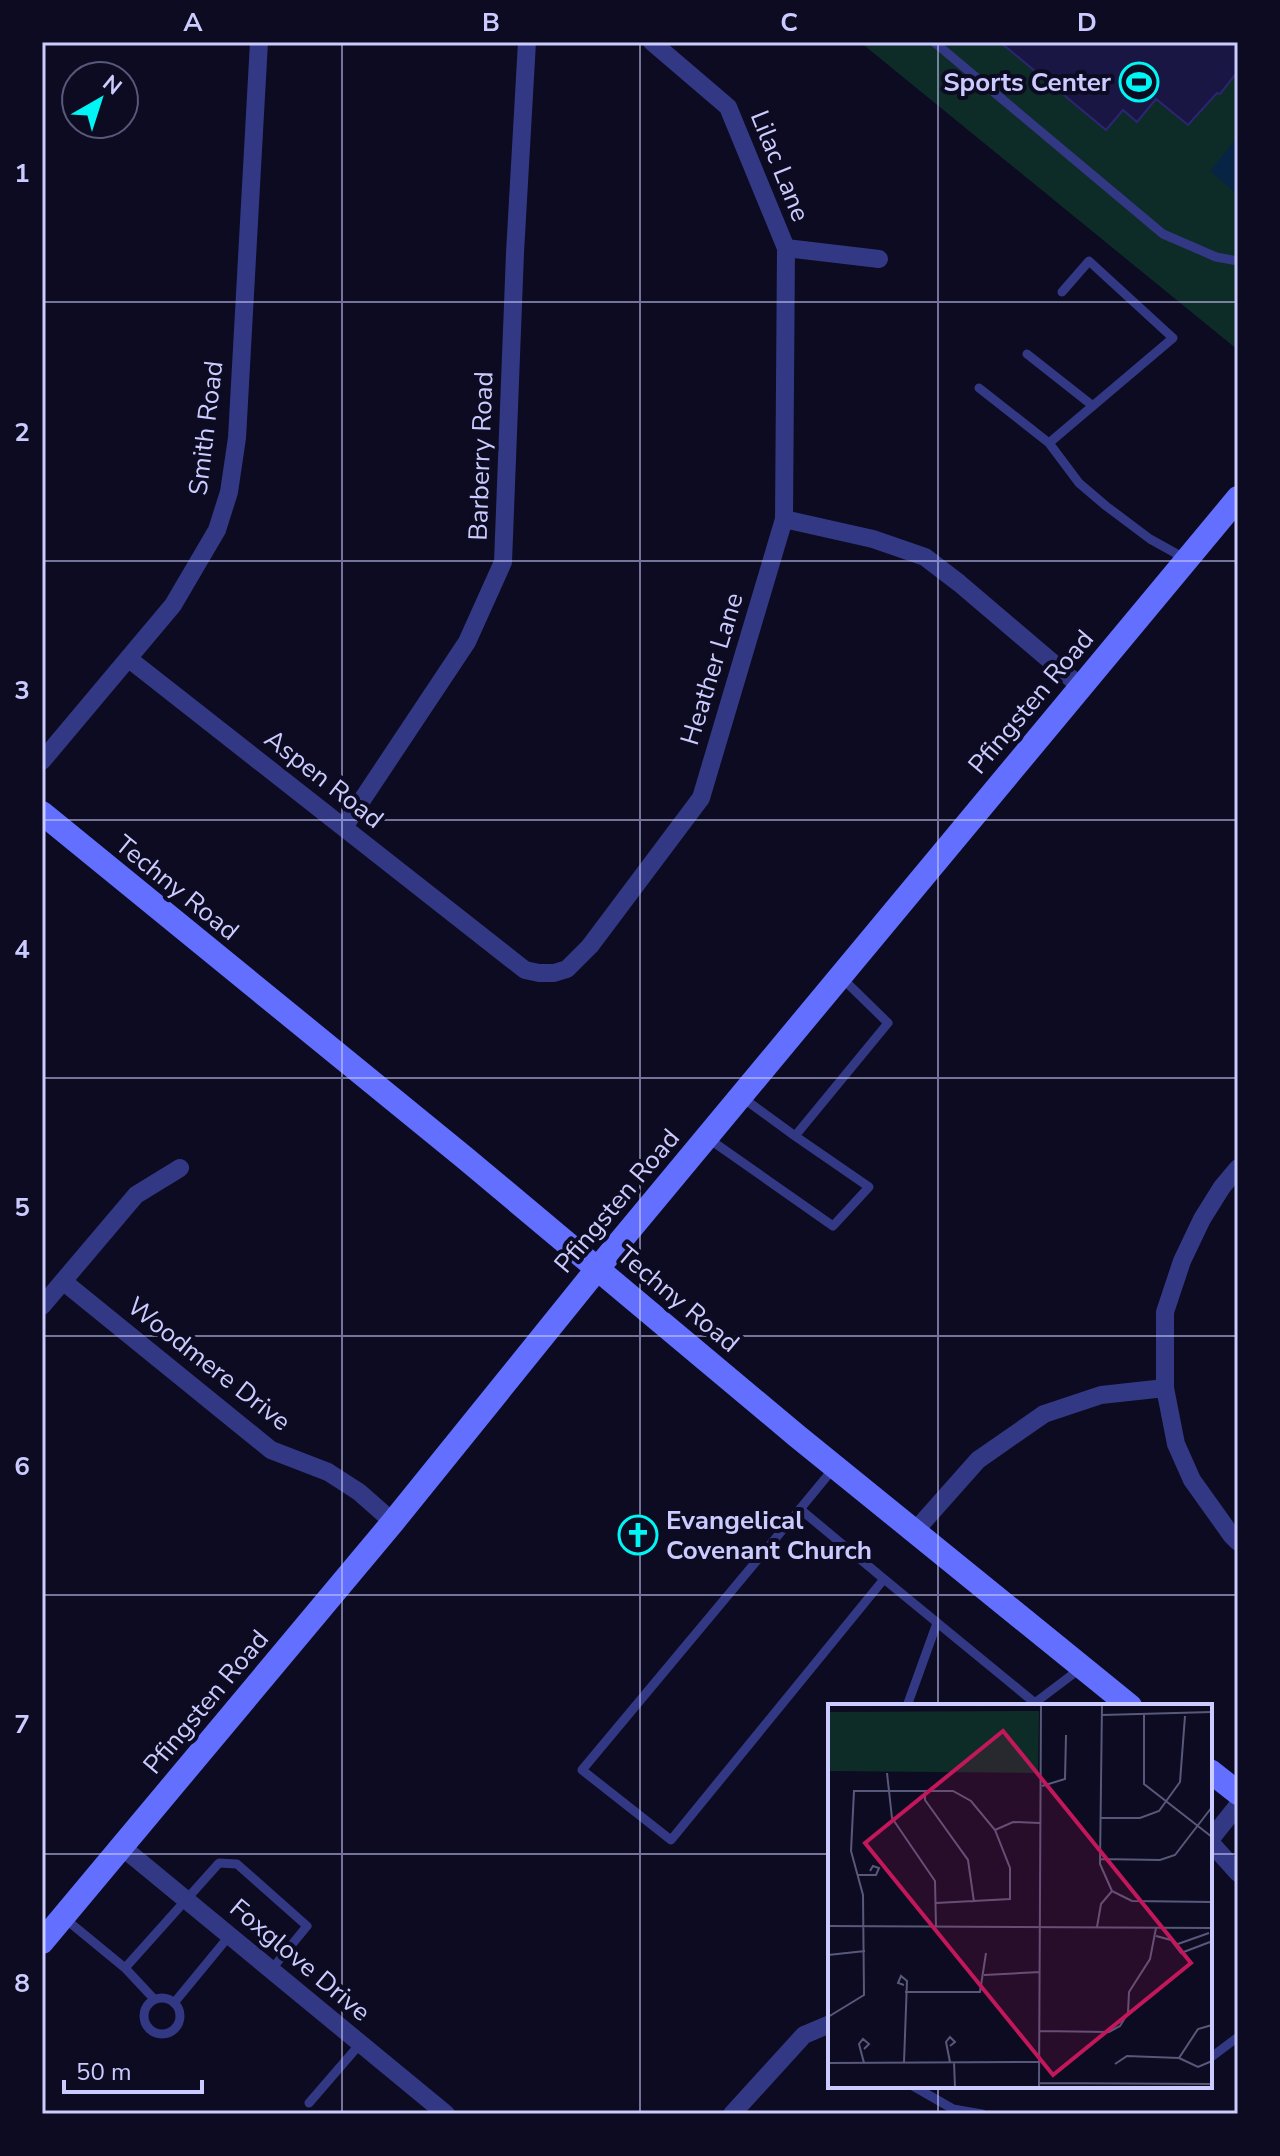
<svg xmlns="http://www.w3.org/2000/svg" width="1280" height="2156" font-family="'Nunito Sans',sans-serif">
<style>
.green{fill:#0e2c27}
.water{fill:#072444}
.building{fill:#1a1644;stroke:#2c2572;stroke-width:2}
.lines{fill:none;stroke-linecap:round;stroke-linejoin:round}
.lane{stroke:#323884;stroke-width:9}
.street{stroke:#323884;stroke-width:18}
.secondary{stroke:#626fff;stroke-width:24}
.grid{fill:none;stroke:#cbcbff;stroke-width:2;stroke-opacity:0.55}
.labels{text-anchor:middle;dominant-baseline:central;stroke-width:8;stroke-linejoin:round;paint-order:stroke}
.poi-label{font-size:26px;font-weight:bold;fill:#cbcbff;stroke:#0c0b21;text-anchor:end}
.street-label{font-size:26px;fill:#cbcbff;stroke:#0c0b21}
.inset-road{fill:none;stroke:#58587a;stroke-width:2}
.view{fill:#c2185b;fill-opacity:0.15;stroke:#c2185b;stroke-width:4}
.inset-edge{fill:none;stroke:#cbcbff;stroke-width:4}
.neatline{fill:none;stroke:#cbcbff;stroke-width:3}
.grid-label{font-size:26px;text-anchor:middle;font-weight:bold;fill:#cbcbff}
</style>
<rect width="100%" height="100%" fill="#0c0b21"/>
<path class="green" d="M 860,42 L 1238,42 L 1238,350 Z"/>
<path class="water" d="M 1235,140 L 1238,143 L 1237,194 L 1210,171 Z"/>
<path class="building" d="M 1000,42 L 1238,42 L 1238,71 L 1220,94 L 1217,93 L 1188,125 L 1156,99 L 1137,122 L 1123,110 L 1106,130 Z"/>
<g class="lines">
<path class="lane" d="M 934,42 L 1163,234 L 1216,257 L 1238,261
M 1027,354 L 1093,406
M 979,388 L 1049,443 L 1079,483 L 1106,506 L 1150,539 L 1186,559
M 1049,443 L 1173,338 L 1089,261 L 1062,292
M 743,1098 L 795,1136
M 709,1139 L 833,1226 L 869,1187 L 795,1136 L 888,1023 L 842,978
M 800,1509 L 884,1579 L 671,1840 L 582,1770 L 800,1509 L 833,1469
M 884,1579 L 1035,1703
M 1032,1705 L 1081,1668
M 907,1706 L 937,1623
M 63,1917 L 125,1968 L 219,1863 L 237,1864 L 307,1926 L 271,1970
M 125,1968 L 154,1999
M144 2016a18 18 0 1 1 36 0a18 18 0 1 1-36 0Z
M 174,2003 L 230,1935
M 1210,2058 L 1238,2037
M 913,2086 L 953,2109 L 982,2114
M 309,2103 L 360,2044"/>
<path class="street" d="M 786,248 L 879,259
M 784,519 L 873,539 L 925,557 L 959,583 L 1080,686
M 129,659 L 525,970 L 539,973 L 554,973 L 567,969 L 590,946 L 701,798 L 784,519 L 786,248 L 728,107 L 652,42
M 42,761 L 173,605 L 217,530 L 229,492 L 237,438 L 259,42
M 344,827 L 467,642 L 503,562 L 515,253 L 527,42
M 64,1282 L 271,1450 L 328,1472 L 359,1492 L 393,1522
M 42,1306 L 136,1195 L 180,1168
M 1165,1388 L 1165,1312 L 1182,1261 L 1202,1219 L 1222,1187 L 1238,1168
M 915,1531 L 978,1460 L 1044,1414 L 1101,1395 L 1165,1388 L 1176,1444 L 1192,1480 L 1232,1536 L 1238,1542
M 1210,1840 L 1238,1805
M 1210,1842 L 1238,1873
M 122,1847 L 446,2114
M 732,2114 L 804,2035 L 830,2024"/>
<path class="secondary" d="M 42,813 L 465,1158 L 797,1436 L 1130,1706
M 1210,1771 L 1238,1793
M 42,1942 L 393,1522 L 598,1268 L 1238,498"/>
</g>
<path class="grid" d="M 342,42 L 342,2114M 640,42 L 640,2114M 938,42 L 938,1706M 42,302 L 1238,302M 42,561 L 1238,561M 42,820 L 1238,820M 42,1078 L 1238,1078M 42,1336 L 1238,1336M 42,1595 L 1238,1595M 42,1854 L 830,1854M 1210,1854 L 1238,1854M 938,2086 L 938,2114"/>
<defs>
<symbol id="stadium-ring" viewBox="-11 -11 22 22"><circle r="9.5" fill="#0c0b21" stroke="#00f6f4" stroke-width="1.5"/><path d="M0-5a6.5 5 0 1 0 0 10a6.5 5 0 1 0 0-10ZM-3.5-1.8h7v3.6h-7Z" fill="#00f6f4"/></symbol>
<symbol id="church-ring" viewBox="-11 -11 22 22"><circle r="9.5" fill="#0c0b21" stroke="#00f6f4" stroke-width="1.5"/><path d="M-1.2-6h2.4v3.5h3.3v2.4h-3.3V6h-2.4V-.1h-3.3v-2.4h3.3Z" fill="#00f6f4"/></symbol>
</defs>
<g fill-rule="evenodd">
<use href="#stadium-ring" x="1117" y="60" width="44" height="44"/>
<use href="#church-ring" x="616" y="1513" width="44" height="44"/>
</g>
<g class="labels">
<g class="poi-label">
<text x="1111" y="82">Sports Center</text>
<text x="666" y="1520" text-anchor="start">Evangelical<tspan x="666" dy="30">Covenant Church</tspan></text>
</g>
<g class="street-label">
<text transform="translate(780 166) rotate(68)">Lilac Lane</text>
<text transform="translate(206 428) rotate(-83)">Smith Road</text>
<text transform="translate(481 456) rotate(-88)">Barberry Road</text>
<text transform="translate(712 669) rotate(-73)">Heather Lane</text>
<text transform="translate(1031 702) rotate(-50)">Pfingsten Road</text>
<text transform="translate(324 779) rotate(38)">Aspen Road</text>
<text transform="translate(177 888) rotate(39)">Techny Road</text>
<text transform="translate(617 1201) rotate(-50)">Pfingsten Road</text>
<text transform="translate(678 1299) rotate(40)">Techny Road</text>
<text transform="translate(209 1364) rotate(38)">Woodmere Drive</text>
<text transform="translate(206 1702) rotate(-50)">Pfingsten Road</text>
<text transform="translate(300 1960) rotate(40)">Foxglove Drive</text>
</g>
</g>
<g transform="translate(828 1704)">
<rect width="384" height="384" fill="#0c0b21"/>
<path d="M 211,7 L 210,69 L 0,67 L 0,8 Z" fill="#0e2c27"/>
<path class="inset-road" d="M 274,0 L 272,160 L 284,187M 274,11 L 384,8M 316,11 L 316,80 L 384,133M 59,69 L 64,114 L 107,177 L 108,223M 214,82 L 237,75 L 238,31M 97,86 L 97,96 L 140,156 L 146,198M 273,114 L 312,114 L 331,107 L 352,78 L 357,12M 167,126 L 185,118 L 212,119M 272,155 L 332,156 L 347,151 L 384,103M 30,171 L 48,171 L 51,164 L 45,162 L 42,167M 0,222 L 384,224M 269,223 L 273,200 L 284,187 L 304,197 L 384,198M 328,232 L 343,236 L 353,249 L 382,238M 347,241 L 381,229M 0,251 L 37,247M 156,271 L 212,268M 76,281 L 70,279 L 73,272 L 79,277 L 76,358M 77,288 L 152,288 L 158,249M 0,313 L 36,291 L 35,191 L 23,147 L 26,87 L 125,87 L 143,97 L 167,126 L 182,164 L 182,195 L 108,199M 211,327 L 281,328 L 292,322 L 300,309 L 301,288 L 322,255 L 328,224M 122,342 L 127,338 L 122,333 L 118,338 L 122,358M 36,345 L 41,340 L 35,335 L 31,340 L 36,359M 351,354 L 370,363 L 384,357M 126,358 L 127,384M 0,359 L 211,358M 287,360 L 299,352 L 351,354 L 370,325 L 384,321M 211,379 L 384,380M 211,384 L 213,0"/>
<path class="view" d="M 175,27 L 363,259 L 225,371 L 37,139 Z"/>
<rect width="384" height="384" class="inset-edge"/>
</g>
<rect width="1280" height="2156" fill="none" stroke="#0c0b21" stroke-width="88"/>
<g transform="translate(100 100) rotate(39)"><circle r="38" fill="#0c0b21" stroke="#58587a" stroke-width="2"/>
<path d="M0-6L14 30L0 20L-14 30Z" fill="#00f6f4"/>
<text y="-12" font-size="22" font-weight="bold" text-anchor="middle" fill="#cbcbff">N</text>
</g>
<path d="M64 2080v12h138v-12" fill="none" stroke="#cbcbff" stroke-width="4"/>
<text x="76" y="2080" font-size="24" fill="#cbcbff" stroke="#0c0b21" stroke-width="6" paint-order="stroke">50 m</text>
<rect x="44" y="44" width="1192" height="2068" class="neatline"/>
<g class="grid-label">
<text x="193" y="31">A</text>
<text x="491" y="31">B</text>
<text x="789" y="31">C</text>
<text x="1087" y="31">D</text>
<text x="22" y="182">1</text>
<text x="22" y="441">2</text>
<text x="22" y="699">3</text>
<text x="22" y="958">4</text>
<text x="22" y="1216">5</text>
<text x="22" y="1475">6</text>
<text x="22" y="1733">7</text>
<text x="22" y="1992">8</text>
</g>
</svg>
